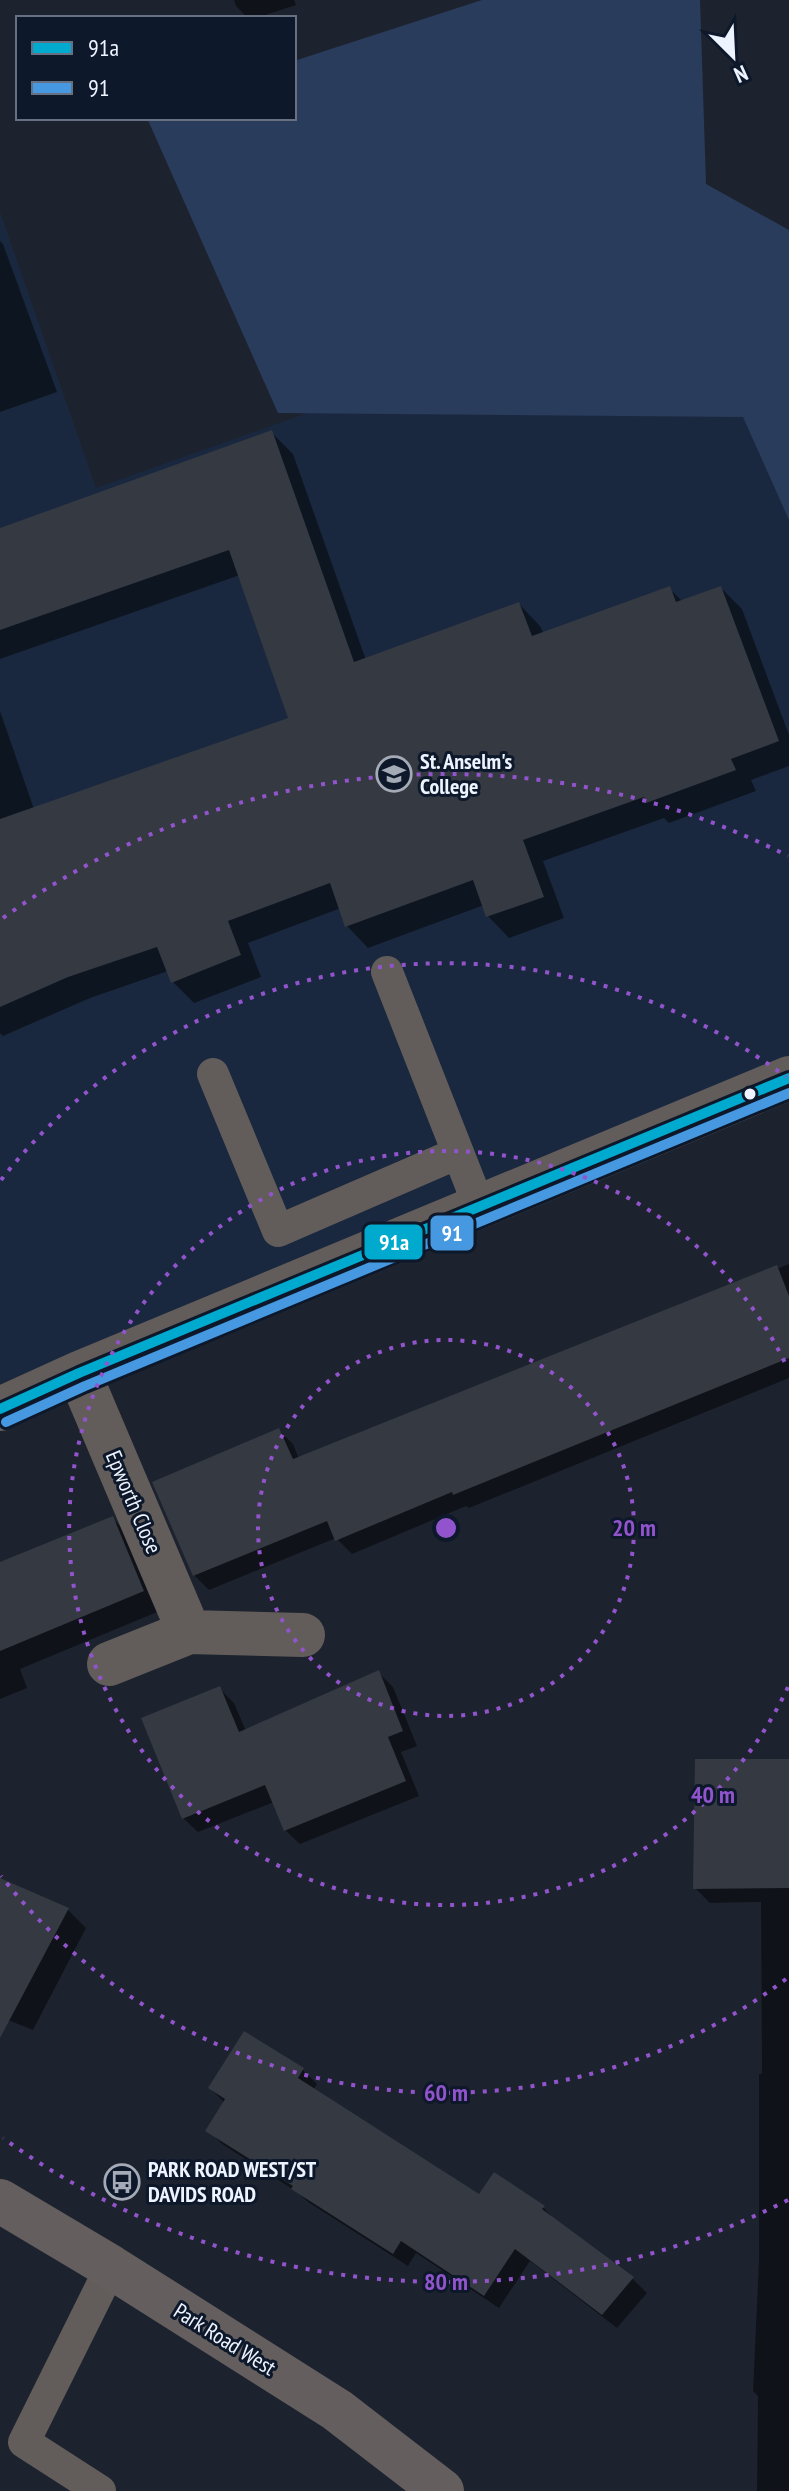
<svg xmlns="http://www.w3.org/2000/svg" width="789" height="2491" font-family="'PT Sans Narrow',sans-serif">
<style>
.built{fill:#1a283f}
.green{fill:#2a3c5c}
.shadow{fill:#0007}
.building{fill:#343942}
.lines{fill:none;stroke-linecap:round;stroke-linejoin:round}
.lane{stroke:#625d5a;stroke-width:32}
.street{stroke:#625d5a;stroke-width:44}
.secondary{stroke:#645f5e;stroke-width:44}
.bus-1-casing{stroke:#0d182b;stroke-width:16}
.bus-2-casing{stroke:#0d182b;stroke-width:16}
.bus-1{stroke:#00a9ce;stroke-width:10}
.bus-2{stroke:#4699e1;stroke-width:10}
.ring{fill:none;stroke:#9254cc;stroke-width:4;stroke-dasharray:4 8}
.bus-dot{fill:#eef4ff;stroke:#0d182b;stroke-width:3}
.labels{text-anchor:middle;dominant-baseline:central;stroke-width:6;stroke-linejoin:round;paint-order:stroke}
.poi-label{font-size:22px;font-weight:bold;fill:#eef4ff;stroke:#0d182b;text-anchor:start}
.street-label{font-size:22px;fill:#eef4ff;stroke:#0d182b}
.centre{fill:#9254cc;stroke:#0d182b;stroke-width:4}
.ring-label{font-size:24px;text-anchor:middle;font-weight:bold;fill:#9254cc;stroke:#0d182b;stroke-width:6;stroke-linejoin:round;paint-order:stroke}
.line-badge{stroke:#0d182b;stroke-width:3}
.badge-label{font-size:22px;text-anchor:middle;font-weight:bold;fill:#fff}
</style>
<rect width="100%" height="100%" fill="#1d232e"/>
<path class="built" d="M 0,212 L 96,488 L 760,253 L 789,284 L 789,1060 L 0,1384 Z"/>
<path class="green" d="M 482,0 L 700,0 L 706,184 L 789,230 L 789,520 L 743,417 L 278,413 L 147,118 L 294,118 L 294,61 Z"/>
<path class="shadow" d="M 234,0 L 294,0 L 296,5 L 256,18 L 248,18 L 236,6 Z
M 0,241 L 3,244 L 57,392 L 0,412 Z
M 271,432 L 293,454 L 366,660 L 519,604 L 540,626 L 544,634 L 669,588 L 683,602 L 721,588 L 742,609 L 789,735 L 789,766 L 751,780 L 756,791 L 669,823 L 664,818 L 543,861 L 564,918 L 509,938 L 488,916 L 484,905 L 368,948 L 347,926 L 341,908 L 248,943 L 261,977 L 194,1003 L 173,982 L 168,971 L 90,998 L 3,1036 L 0,1033 L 0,711 L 34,809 L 290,719 L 240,575 L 0,659 L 0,530 Z
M 789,1264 L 789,1378 L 469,1508 L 466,1506 L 352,1554 L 336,1538 L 209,1590 L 194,1575 L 279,1430 L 293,1444 L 299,1459 Z
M 112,1518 L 131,1537 L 162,1610 L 20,1669 L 27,1688 L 0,1699 L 0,1564 Z
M 378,1672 L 393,1687 L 417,1746 L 401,1752 L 419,1796 L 300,1844 L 285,1830 L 274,1802 L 198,1832 L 183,1818 L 219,1688 L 234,1703 L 246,1731 Z
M 789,1761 L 789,2491 L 757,2491 L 758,2396 L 753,2391 L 759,2260 L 759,2074 L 762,2074 L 761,1902 L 710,1903 L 695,1888 Z
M 0,1880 L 68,1910 L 86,1928 L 33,2030 L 0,2017 Z
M 245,2033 L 303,2070 L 317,2084 L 313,2090 L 480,2196 L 543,2207 L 557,2222 L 633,2279 L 647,2293 L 617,2328 L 530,2261 L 499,2308 L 416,2253 L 408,2266 L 308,2202 L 297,2192 L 222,2144 L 208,2130 L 225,2103 L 210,2088 Z"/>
<path class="building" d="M 272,430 L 354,662 L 519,602 L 532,636 L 670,586 L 676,602 L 721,586 L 779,741 L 731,759 L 736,770 L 646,803 L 644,797 L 523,840 L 544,897 L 486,917 L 473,880 L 345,927 L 330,883 L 228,921 L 241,955 L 171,983 L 157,947 L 68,977 L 0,1007 L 0,819 L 288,718 L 229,550 L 0,630 L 0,528 Z
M 777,1265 L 789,1296 L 789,1358 L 453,1495 L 452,1492 L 335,1541 L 327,1521 L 193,1576 L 152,1482 L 279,1428 L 293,1459 Z
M 113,1516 L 144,1591 L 0,1651 L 0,1562 Z
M 379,1670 L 403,1731 L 388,1737 L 406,1781 L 284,1831 L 265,1785 L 182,1819 L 141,1718 L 220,1686 L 239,1732 Z
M 695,1759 L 789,1759 L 789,1888 L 693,1889 Z
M 0,1878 L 69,1908 L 0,2038 Z
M 244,2031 L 304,2068 L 298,2078 L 479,2194 L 494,2172 L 545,2206 L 542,2209 L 634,2277 L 602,2315 L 515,2249 L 484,2296 L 401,2241 L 393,2254 L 291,2189 L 293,2186 L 205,2131 L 225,2099 L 208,2088 Z"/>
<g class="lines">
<path class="lane" d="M 387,972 L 479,1206
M 213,1074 L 278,1231 L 458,1153
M 100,2491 L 24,2442 L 111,2267"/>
<path class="street" d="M 79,1373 L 189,1632
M 0,1409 L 79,1373 L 789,1078
M 109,1664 L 189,1632 L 303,1635"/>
<path class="secondary" d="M 0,2201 L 111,2267 L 337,2410 L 442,2491"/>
<defs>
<path id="bus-1" d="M 0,1409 L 79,1373 L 789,1078"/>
<path id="bus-2" d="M 6,1422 L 85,1386 L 789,1093"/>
</defs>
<use href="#bus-1" class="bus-1-casing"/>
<use href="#bus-2" class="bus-2-casing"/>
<use href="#bus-1" class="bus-1"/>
<use href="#bus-2" class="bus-2"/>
</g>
<g class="ring">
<circle cx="446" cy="1528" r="188"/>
<path d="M788 1687A377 377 0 1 1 788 1369"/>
<path d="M786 1979A565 565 0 0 1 1 1876M1 1180A565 565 0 0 1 786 1077"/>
<path d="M788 2200A754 754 0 0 1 3 2138M3 918A754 754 0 0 1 788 856"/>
</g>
<defs>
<symbol id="school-ring" viewBox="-11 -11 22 22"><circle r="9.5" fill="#0d182b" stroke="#a5abb6" stroke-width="1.5"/><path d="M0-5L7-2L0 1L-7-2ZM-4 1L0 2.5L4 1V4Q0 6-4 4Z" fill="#a5abb6"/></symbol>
<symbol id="bus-ring" viewBox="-11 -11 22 22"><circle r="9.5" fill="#0d182b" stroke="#a5abb6" stroke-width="1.5"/><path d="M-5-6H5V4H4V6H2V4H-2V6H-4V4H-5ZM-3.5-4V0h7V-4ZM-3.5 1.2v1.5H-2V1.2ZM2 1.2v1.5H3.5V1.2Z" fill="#a5abb6"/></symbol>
</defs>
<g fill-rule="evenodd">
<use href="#school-ring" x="374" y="754" width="40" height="40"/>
<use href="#bus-ring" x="102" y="2162" width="40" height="40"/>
</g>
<circle class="bus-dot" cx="750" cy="1094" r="7"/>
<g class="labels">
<g class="poi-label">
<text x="420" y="761">St. Anselm's<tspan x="420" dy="25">College</tspan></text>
<text x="148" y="2169">PARK ROAD WEST/ST<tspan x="148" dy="25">DAVIDS ROAD</tspan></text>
</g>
<g class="street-label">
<text transform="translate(134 1502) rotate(67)">Epworth Close</text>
<text transform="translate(225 2339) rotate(32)">Park Road West</text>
</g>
</g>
<circle cx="446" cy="1528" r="12" class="centre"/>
<g class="ring-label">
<text x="634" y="1536">20 m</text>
<text x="713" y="1803">40 m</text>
<text x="446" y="2101">60 m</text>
<text x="446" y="2290">80 m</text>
</g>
<g class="line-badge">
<rect x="429" y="1214" width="46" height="38" rx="8" fill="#4699e1"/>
<rect x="363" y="1223" width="61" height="38" rx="8" fill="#00a9ce"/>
</g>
<g class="badge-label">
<text x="452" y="1241">91</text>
<text x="394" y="1250">91a</text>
</g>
<rect x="16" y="16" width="280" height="104" fill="#0d182b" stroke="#677080" stroke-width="2"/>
<rect x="32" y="42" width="40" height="12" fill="#00a9ce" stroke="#677080" stroke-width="2"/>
<text x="88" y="56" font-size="24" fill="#eef4ff">91a</text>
<rect x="32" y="82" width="40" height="12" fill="#4699e1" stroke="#677080" stroke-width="2"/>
<text x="88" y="96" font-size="24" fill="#eef4ff">91</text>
<g transform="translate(733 56) rotate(156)" stroke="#0d182b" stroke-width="6" paint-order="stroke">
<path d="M0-6L14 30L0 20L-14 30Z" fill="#eef4ff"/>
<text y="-12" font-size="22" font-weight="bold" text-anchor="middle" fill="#eef4ff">N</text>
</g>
</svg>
